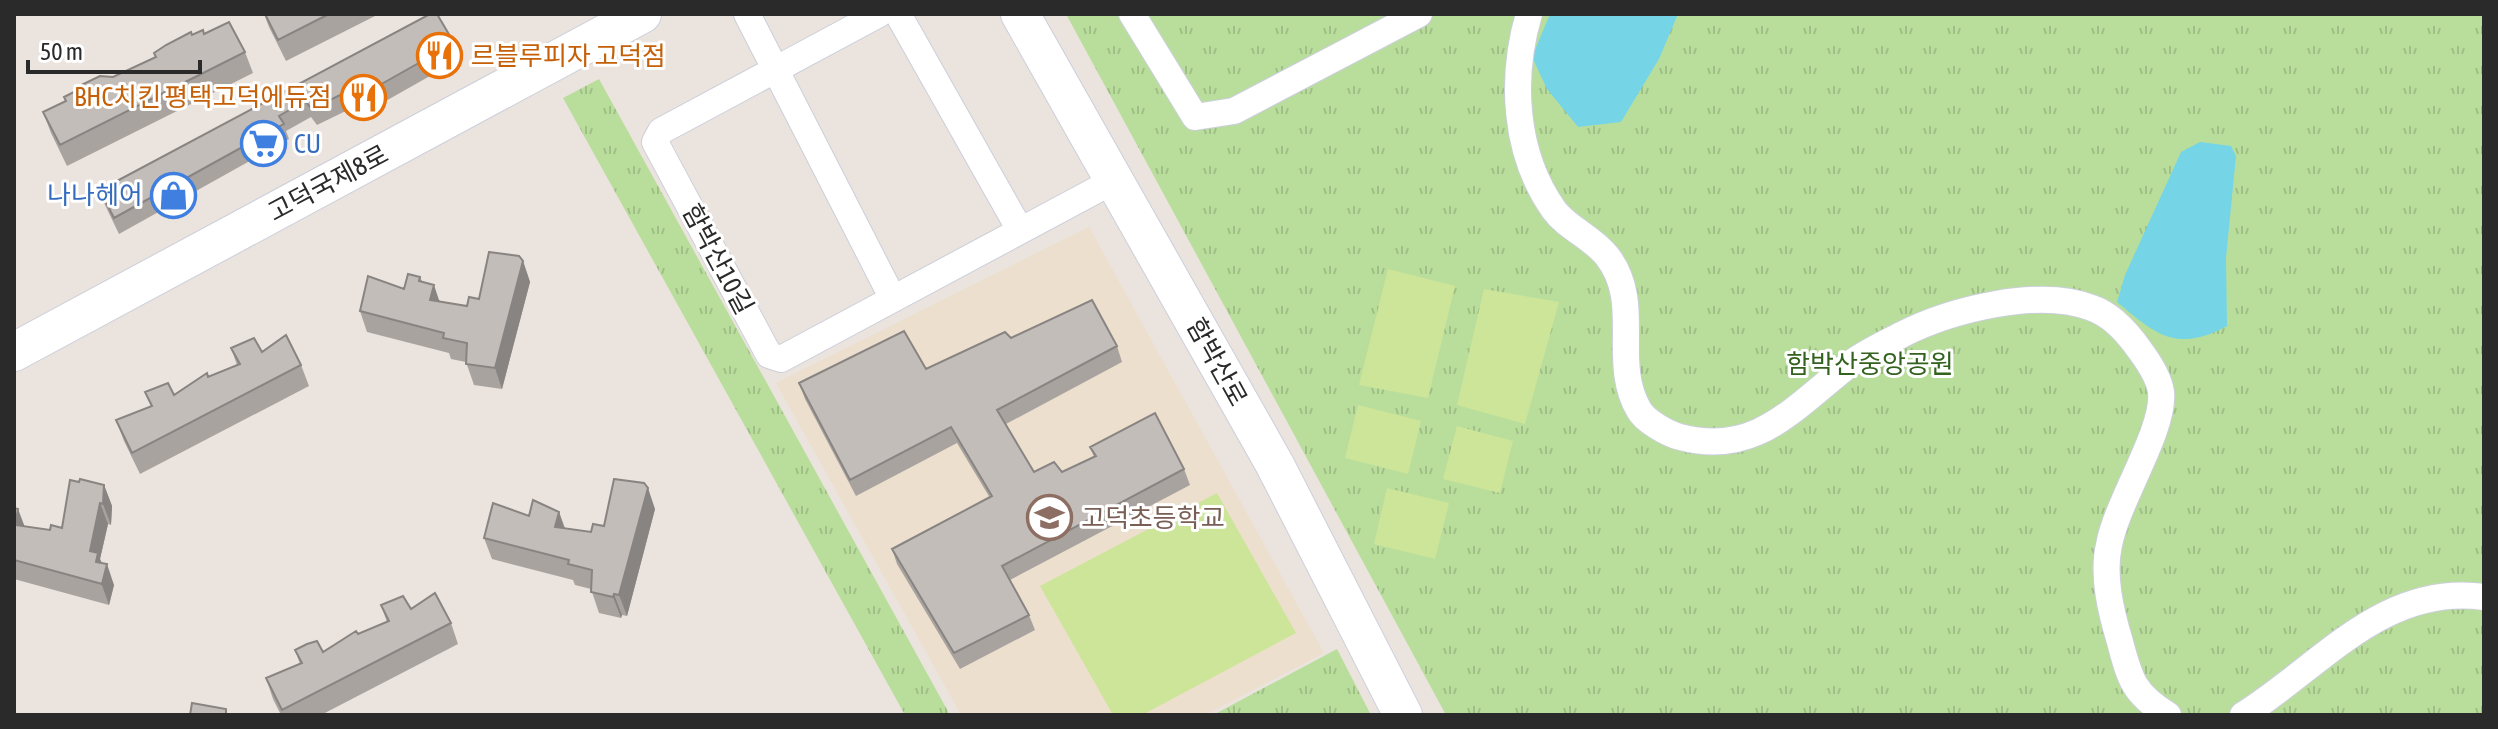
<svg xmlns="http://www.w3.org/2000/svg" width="2498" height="729" font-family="'Asap Condensed','Noto Sans KR',sans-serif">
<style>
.education{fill:#ecdfcd}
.park{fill:url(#park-tufts)}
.pitch{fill:#cce599}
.water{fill:#76d4e7}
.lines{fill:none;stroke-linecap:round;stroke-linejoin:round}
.street-casing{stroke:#cbcfdb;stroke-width:28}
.secondary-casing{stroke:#cbcfdb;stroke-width:40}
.street{stroke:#fff;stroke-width:26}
.secondary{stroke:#fff;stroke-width:38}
.wall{fill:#a8a39f}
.shaded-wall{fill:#888482}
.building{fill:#c3bdb9;stroke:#888482;stroke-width:2}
.labels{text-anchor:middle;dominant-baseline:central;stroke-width:6;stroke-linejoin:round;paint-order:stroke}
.food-label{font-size:26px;fill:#c56008;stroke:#fff;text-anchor:start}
.shop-label{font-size:26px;fill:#366cbe;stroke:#fff;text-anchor:start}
.street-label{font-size:26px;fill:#2a2a2a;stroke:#fff}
.park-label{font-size:26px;fill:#33621e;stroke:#fff}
.education-label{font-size:26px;fill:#785e54;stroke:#fff;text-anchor:start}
</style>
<defs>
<pattern id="park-tufts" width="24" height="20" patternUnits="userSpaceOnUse" patternTransform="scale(2)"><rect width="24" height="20" fill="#b9de9c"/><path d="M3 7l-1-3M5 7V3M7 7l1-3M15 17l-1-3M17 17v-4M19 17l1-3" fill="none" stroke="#9fbf87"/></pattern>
</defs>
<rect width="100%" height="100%" fill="#ebe3dd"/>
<path class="education" d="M 1089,227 L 1324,653 L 1205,715 L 961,715 L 776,383 Z"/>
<path class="park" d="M 1066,14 L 2484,14 L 2484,715 L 1446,715 Z
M 599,79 L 950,715 L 905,715 L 563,98 Z
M 1337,649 L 1371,715 L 1213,715 Z"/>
<path class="pitch" d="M 1388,269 L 1455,286 L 1428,398 L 1359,385 Z
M 1484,289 L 1559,302 L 1525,424 L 1457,405 Z
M 1358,405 L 1421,421 L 1408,474 L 1345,458 Z
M 1457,426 L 1513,441 L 1500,493 L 1443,479 Z
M 1387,488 L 1449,503 L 1435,559 L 1374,544 Z
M 1217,493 L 1296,633 L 1142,715 L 1113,715 L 1040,586 Z"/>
<path class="water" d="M 1550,14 L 1678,14 L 1659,59 L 1621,122 L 1578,127 L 1547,89 L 1532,57 Z
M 2200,142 L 2231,146 L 2236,156 L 2226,258 L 2227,326 C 2177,353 2156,335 2117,302 L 2125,275 L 2181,152 Z"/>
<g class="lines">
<defs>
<path id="street" d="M 747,14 L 893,299
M 879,14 L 661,131 L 655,142 L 769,355 L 781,359 L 1115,180
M 898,14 L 1020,230
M 1132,14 L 1195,117 L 1234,111 L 1419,14
M 1529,14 C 1510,78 1514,154 1554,210 C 1567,228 1592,237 1607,256 C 1644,303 1610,361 1639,410 C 1645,421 1668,434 1680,437 C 1754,457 1793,409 1846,367 C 1862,354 1882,345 1901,335 C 1950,310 2039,287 2092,308 C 2112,315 2127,332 2139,349 C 2148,361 2159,377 2161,392 C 2165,430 2117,501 2109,545 C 2102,576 2111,612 2120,642 C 2130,680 2134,694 2168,715
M 2243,715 C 2320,667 2383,583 2484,597"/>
<path id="secondary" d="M 1020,14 L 1275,465 L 1403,715
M 14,352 L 642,14"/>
</defs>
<use href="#street" class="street-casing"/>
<use href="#secondary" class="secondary-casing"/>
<use href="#street" class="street"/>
<use href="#secondary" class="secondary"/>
</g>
<path class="wall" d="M 264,14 L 379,14 L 286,61 L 269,27 Z
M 430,14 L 454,43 L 460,59 L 361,115 L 356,106 L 317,125 L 311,117 L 286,131 L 289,139 L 119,234 L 105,205 L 100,190 Z
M 204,34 L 245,52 L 253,73 L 67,166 L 51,133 L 43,112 L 66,101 L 64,97 L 113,77 L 155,57 L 192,35 Z
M 523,261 L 530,282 L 502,389 L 474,385 L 466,362 L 451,359 L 449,353 L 367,332 L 360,311 L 404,289 L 420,277 L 422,281 L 440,301 L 467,306 L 479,299 Z
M 1011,338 L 1117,346 L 1122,362 L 1006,424 L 1034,472 L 1062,472 L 1094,457 L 1090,447 L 1184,469 L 1190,485 L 1010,580 L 1029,615 L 1035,630 L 960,669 L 897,564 L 892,549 L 990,498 L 957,443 L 856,496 L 805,399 L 799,383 L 926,369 Z
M 231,348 L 262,352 L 301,365 L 309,386 L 140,474 L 124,441 L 116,420 L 151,406 L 145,392 L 174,395 L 208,377 L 237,365 Z
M 79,482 L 104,485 L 112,506 L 111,525 L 108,524 L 100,559 L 114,585 L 109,605 L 14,579 L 14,508 L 25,527 L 50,530 L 62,528 Z
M 655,509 L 627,616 L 622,615 L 621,618 L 599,613 L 591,589 L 575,585 L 573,580 L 492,559 L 484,538 L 529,516 L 559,512 L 565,528 L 591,532 L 604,526 Z
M 381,605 L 411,609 L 451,623 L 458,644 L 321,715 L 281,715 L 273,699 L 266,678 L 300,664 L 295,650 L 323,652 L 358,634 L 387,622 Z"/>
<path class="shaded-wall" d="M 523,261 L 530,282 L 502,389 L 495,368 Z
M 434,285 L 441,306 L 430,300 Z
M 104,485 L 112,506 L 111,525 L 103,504 Z
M 648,488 L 655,509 L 627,616 L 619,595 Z
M 100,503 L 108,524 L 100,559 L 105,572 L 107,564 L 114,585 L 109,605 L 90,551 Z
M 18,509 L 26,530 L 15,525 Z
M 559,512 L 566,533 L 555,527 Z
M 614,594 L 622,615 L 621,618 L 613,597 Z"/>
<path class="building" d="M 265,14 L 329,14 L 278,40 Z
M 430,14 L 437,14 L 454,43 L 355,99 L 350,90 L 312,109 L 305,101 L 279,116 L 284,124 L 114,218 L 100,190 Z
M 229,22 L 245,52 L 60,145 L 43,112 L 66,101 L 64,97 L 76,91 L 75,88 L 100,76 L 113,77 L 156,57 L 154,53 L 166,45 L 191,32 L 192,35 L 203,30 L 204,34 Z
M 489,252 L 519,256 L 523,261 L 495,368 L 466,364 L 467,343 L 443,338 L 444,333 L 360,311 L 368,276 L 404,289 L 408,274 L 420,277 L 419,281 L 434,285 L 430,300 L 467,306 L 469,297 L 479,299 Z
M 1092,300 L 1117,346 L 997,410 L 1034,472 L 1054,462 L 1062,472 L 1096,456 L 1090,447 L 1155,413 L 1184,469 L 1002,566 L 1029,615 L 954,653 L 892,549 L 992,496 L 951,427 L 850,480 L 799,383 L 904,331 L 926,369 L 1005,332 L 1011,338 Z
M 286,335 L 301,365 L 132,453 L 116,420 L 152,406 L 145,392 L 168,383 L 174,395 L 207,373 L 208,377 L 240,364 L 231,348 L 254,338 L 262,352 Z
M 80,479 L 104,485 L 103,504 L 100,503 L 90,551 L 98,553 L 96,562 L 107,564 L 102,584 L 14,560 L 14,508 L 18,509 L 15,525 L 50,530 L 51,525 L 62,528 L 70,480 L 79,482 Z
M 614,479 L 644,483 L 648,488 L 619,595 L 614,594 L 613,597 L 591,592 L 592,570 L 568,564 L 569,560 L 484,538 L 493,503 L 529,516 L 533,500 L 559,512 L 555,527 L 591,532 L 593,524 L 604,526 Z
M 435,593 L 451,623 L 282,710 L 266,678 L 302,663 L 295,650 L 307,644 L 317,641 L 323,652 L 356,631 L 358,634 L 389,621 L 381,605 L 403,596 L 411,609 Z
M 192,703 L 226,709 L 226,715 L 190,715 Z"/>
<defs>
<symbol id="restaurant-ring" viewBox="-11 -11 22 22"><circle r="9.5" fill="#fff" stroke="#e8710a" stroke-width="1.5"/><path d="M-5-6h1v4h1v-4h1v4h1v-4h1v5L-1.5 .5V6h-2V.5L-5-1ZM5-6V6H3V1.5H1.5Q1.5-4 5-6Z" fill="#e8710a"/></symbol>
<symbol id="supermarket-ring" viewBox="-11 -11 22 22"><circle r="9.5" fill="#fff" stroke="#3f7fe0" stroke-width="1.5"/><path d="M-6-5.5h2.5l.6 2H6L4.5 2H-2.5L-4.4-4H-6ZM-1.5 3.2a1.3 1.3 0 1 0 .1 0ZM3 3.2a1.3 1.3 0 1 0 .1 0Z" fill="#3f7fe0"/></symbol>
<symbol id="shop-ring" viewBox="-11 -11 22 22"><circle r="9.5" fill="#fff" stroke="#3f7fe0" stroke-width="1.5"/><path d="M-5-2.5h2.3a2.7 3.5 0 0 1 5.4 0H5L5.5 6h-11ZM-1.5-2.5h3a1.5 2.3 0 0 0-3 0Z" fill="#3f7fe0"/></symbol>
<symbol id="school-ring" viewBox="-11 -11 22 22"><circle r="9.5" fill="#fff" stroke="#8d6e63" stroke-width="1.5"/><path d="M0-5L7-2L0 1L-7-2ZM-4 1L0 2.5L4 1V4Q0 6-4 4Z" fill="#8d6e63"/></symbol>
</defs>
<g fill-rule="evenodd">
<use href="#restaurant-ring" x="414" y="30" width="51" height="51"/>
<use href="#restaurant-ring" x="338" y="72" width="51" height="51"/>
<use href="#supermarket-ring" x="238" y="118" width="51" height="51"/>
<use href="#shop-ring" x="148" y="170" width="51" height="51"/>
<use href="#school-ring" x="1024" y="492" width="51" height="51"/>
</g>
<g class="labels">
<g class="food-label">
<text x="471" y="56">르블루피자 고덕점</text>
<text x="332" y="97" text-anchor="end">BHC치킨 평택고덕에듀점</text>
</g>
<g class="shop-label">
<text x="294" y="144">CU</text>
<text x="143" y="195" text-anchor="end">나나헤어</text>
</g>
<g class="street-label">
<text transform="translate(328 183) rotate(-28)">고덕국제8로</text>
<text transform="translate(718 259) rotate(62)">함박산10길</text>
<text transform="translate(1217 362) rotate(61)">함박산로</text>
</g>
<g class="park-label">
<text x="1870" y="364">함박산중앙공원</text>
</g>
<g class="education-label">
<text x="1081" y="518">고덕초등학교</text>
</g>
</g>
<rect width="2498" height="729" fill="none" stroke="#2a2a2a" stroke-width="32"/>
<path d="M28 60v12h172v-12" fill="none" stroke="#2a2a2a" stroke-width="4"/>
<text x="40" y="60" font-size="24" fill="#2a2a2a" stroke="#ffffff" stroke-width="6" paint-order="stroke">50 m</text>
</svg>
